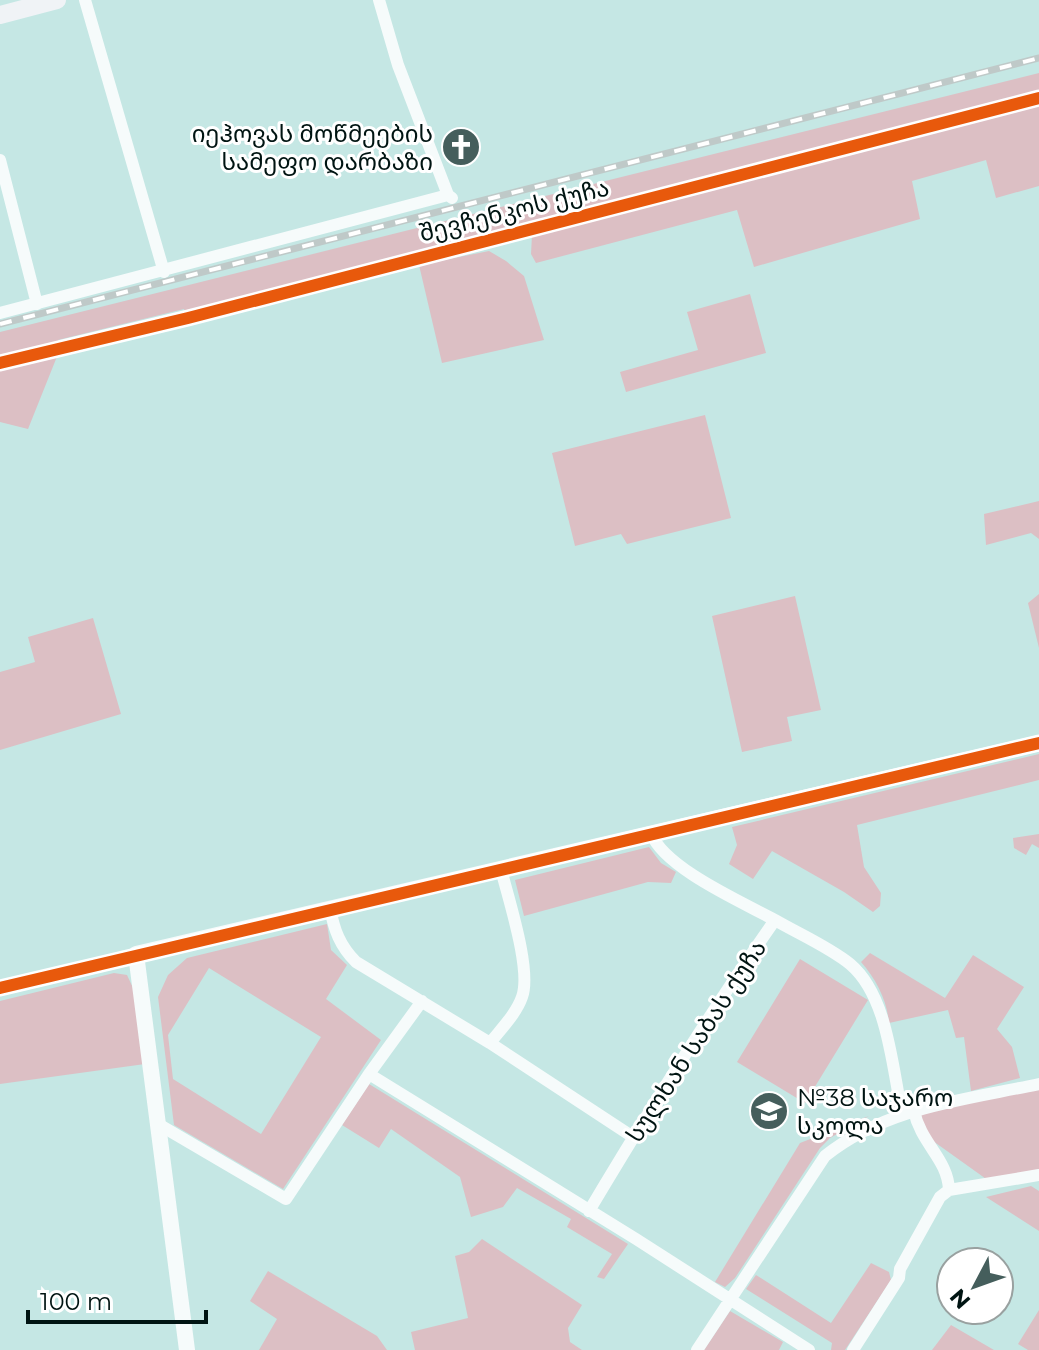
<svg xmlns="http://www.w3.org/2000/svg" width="1039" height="1350" font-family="Montserrat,'Noto Sans Georgian',sans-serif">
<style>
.green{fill:#dcbfc4;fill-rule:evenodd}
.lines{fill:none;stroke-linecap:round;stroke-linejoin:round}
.minor{stroke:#f6fbfb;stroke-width:12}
.tertiary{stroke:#f6fbfb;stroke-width:16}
.secondary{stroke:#f0f3f6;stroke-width:18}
.rail-casing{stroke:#bfc9c8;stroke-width:7}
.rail{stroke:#fff;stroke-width:4;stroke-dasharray:12;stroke-linecap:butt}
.cycleway-casing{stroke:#fff;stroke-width:17}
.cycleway{stroke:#e8590c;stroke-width:12}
.labels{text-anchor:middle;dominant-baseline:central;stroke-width:6;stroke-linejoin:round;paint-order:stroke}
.poi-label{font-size:24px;fill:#001412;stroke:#fff;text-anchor:end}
.street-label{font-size:24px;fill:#001412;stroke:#fff}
</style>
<rect width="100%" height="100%" fill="#c5e7e4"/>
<path class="green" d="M 1039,73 L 1039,98 L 188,318 L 184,309 L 58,340 L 58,354 L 28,429 L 0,422 L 0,332 Z
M 1039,106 L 1039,186 L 996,198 L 986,160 L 912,181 L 920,219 L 754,267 L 737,210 L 536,263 L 531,254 L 532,235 Z
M 489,251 L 506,261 L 524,276 L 544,340 L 442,363 L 419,265 Z
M 750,294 L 766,353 L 626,392 L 620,372 L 698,350 L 687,312 Z
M 705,415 L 731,518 L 627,544 L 621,534 L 575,546 L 552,453 Z
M 1039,501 L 1039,539 L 1031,533 L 986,545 L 984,514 Z
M 1039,594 L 1039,648 L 1028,603 Z
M 795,596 L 821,710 L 787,717 L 792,741 L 742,752 L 712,616 Z
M 93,618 L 121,714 L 0,750 L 0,672 L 35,662 L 28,637 Z
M 1039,754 L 1039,780 L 857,825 L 864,867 L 881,893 L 880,906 L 873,912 L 844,892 L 772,851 L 753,879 L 729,864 L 737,845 L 732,827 Z
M 1039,834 L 1039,848 L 1032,844 L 1026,855 L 1014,848 L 1013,838 Z
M 649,847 L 661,863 L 676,872 L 671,883 L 648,882 L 524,916 L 515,880 Z
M 327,924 L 331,950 L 347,965 L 326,999 L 381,1040 L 283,1189 L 174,1125 L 158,997 L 168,975 L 187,958 ZM 209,968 L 321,1037 L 261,1134 L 173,1079 L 168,1035 Z
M 870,953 L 945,998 L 973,955 L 1024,987 L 997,1029 L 1012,1047 L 1020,1078 L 971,1091 L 964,1037 L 956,1038 L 948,1010 L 889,1023 C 887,1000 876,979 861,962 Z
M 800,959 L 868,1000 L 805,1103 L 737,1062 Z
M 114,973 L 127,975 L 134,990 L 145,1064 L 0,1084 L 0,1001 Z
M 369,1084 L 628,1244 L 604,1279 L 597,1277 L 612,1254 L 567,1227 L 571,1219 L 517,1188 L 503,1207 L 471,1217 L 460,1177 L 391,1129 L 379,1148 L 342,1125 Z
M 1039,1086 L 1039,1175 L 996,1186 L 933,1141 L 926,1133 L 920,1112 Z
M 869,1116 L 830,1138 L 820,1148 L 735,1278 L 725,1287 L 715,1282 L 800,1143 Z
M 1031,1186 L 1039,1191 L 1039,1231 L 986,1197 Z
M 482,1239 L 582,1305 L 568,1328 L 570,1342 L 582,1350 L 415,1350 L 411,1332 L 468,1318 L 455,1256 L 469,1252 Z
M 871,1263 L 889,1272 L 891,1280 L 845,1350 L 831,1350 L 832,1343 L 746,1289 L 756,1275 L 831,1323 Z
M 268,1271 L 377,1336 L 387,1350 L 259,1350 L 277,1319 L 250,1301 Z
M 1039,1310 L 1039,1350 L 1028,1350 L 1018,1344 Z
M 730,1311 L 783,1342 L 779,1350 L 704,1350 Z
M 951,1325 L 994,1350 L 932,1350 Z"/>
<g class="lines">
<path class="minor" d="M 85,0 L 164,272
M 379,0 L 398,65 L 448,195 L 452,198
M 0,160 L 37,304
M 0,313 L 448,195
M 0,363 L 188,318 L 1039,98
M 651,833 C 664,868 742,902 775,920
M 330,908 C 334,930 340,946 356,962 L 490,1043 L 633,1137
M 0,988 L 136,954
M 490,1043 C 501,1029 516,1014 522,997 C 532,970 508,898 501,869
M 369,1074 L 636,1239 L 809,1350
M 914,1111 C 921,1144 948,1159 949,1190
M 158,1124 L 286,1199 L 369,1074 L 422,1001
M 589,1211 C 648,1112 709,1014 775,920 C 799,934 829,947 850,964 C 888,996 892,1067 902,1113
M 697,1350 L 825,1156 C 886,1107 964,1100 1039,1084
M 853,1350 L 899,1278 L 900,1269 L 940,1197 L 949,1190 L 1039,1175"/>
<path class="tertiary" d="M 187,1350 L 136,954 L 1039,743"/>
<path class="secondary" d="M 0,15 L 57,0"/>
<defs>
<path id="rail" d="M 0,324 L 1039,58"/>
</defs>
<use href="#rail" class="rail-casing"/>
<use href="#rail" class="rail"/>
<defs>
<path id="cycleway" d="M 0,363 L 188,318 L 1039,98
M 0,988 L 1039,743"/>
</defs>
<use href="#cycleway" class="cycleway-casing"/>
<use href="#cycleway" class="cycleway"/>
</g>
<defs>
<symbol id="church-disc" viewBox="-11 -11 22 22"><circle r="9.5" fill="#455e5c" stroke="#fff"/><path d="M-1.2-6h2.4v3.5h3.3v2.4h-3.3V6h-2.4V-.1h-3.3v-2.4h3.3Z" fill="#fff"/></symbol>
<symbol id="school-disc" viewBox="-11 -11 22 22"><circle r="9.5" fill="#455e5c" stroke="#fff"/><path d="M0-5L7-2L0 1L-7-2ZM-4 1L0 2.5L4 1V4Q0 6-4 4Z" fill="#fff"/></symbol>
</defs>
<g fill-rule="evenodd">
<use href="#church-disc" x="439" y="125" width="44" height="44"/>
<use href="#school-disc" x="747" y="1089" width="44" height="44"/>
</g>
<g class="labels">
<g class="poi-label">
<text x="433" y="133">იეჰოვას მოწმეების<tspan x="433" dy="28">სამეფო დარბაზი</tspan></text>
<text x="797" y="1097" text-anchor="start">№38 საჯარო<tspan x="797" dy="28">სკოლა</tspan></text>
</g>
<g class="street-label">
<text transform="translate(514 210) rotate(-14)">შევჩენკოს ქუჩა</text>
<text transform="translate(696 1041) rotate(-57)">სულხან საბას ქუჩა</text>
</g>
</g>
<g transform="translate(975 1286) rotate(229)"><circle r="38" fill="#ffffff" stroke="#99a1a0" stroke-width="2"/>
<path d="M0-6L14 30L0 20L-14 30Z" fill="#455e5c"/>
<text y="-12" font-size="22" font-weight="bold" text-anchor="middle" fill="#001412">N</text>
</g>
<path d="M28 1310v12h178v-12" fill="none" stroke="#001412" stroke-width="4"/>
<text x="40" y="1310" font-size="24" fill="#001412" stroke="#ffffff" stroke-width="6" paint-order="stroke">100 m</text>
</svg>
